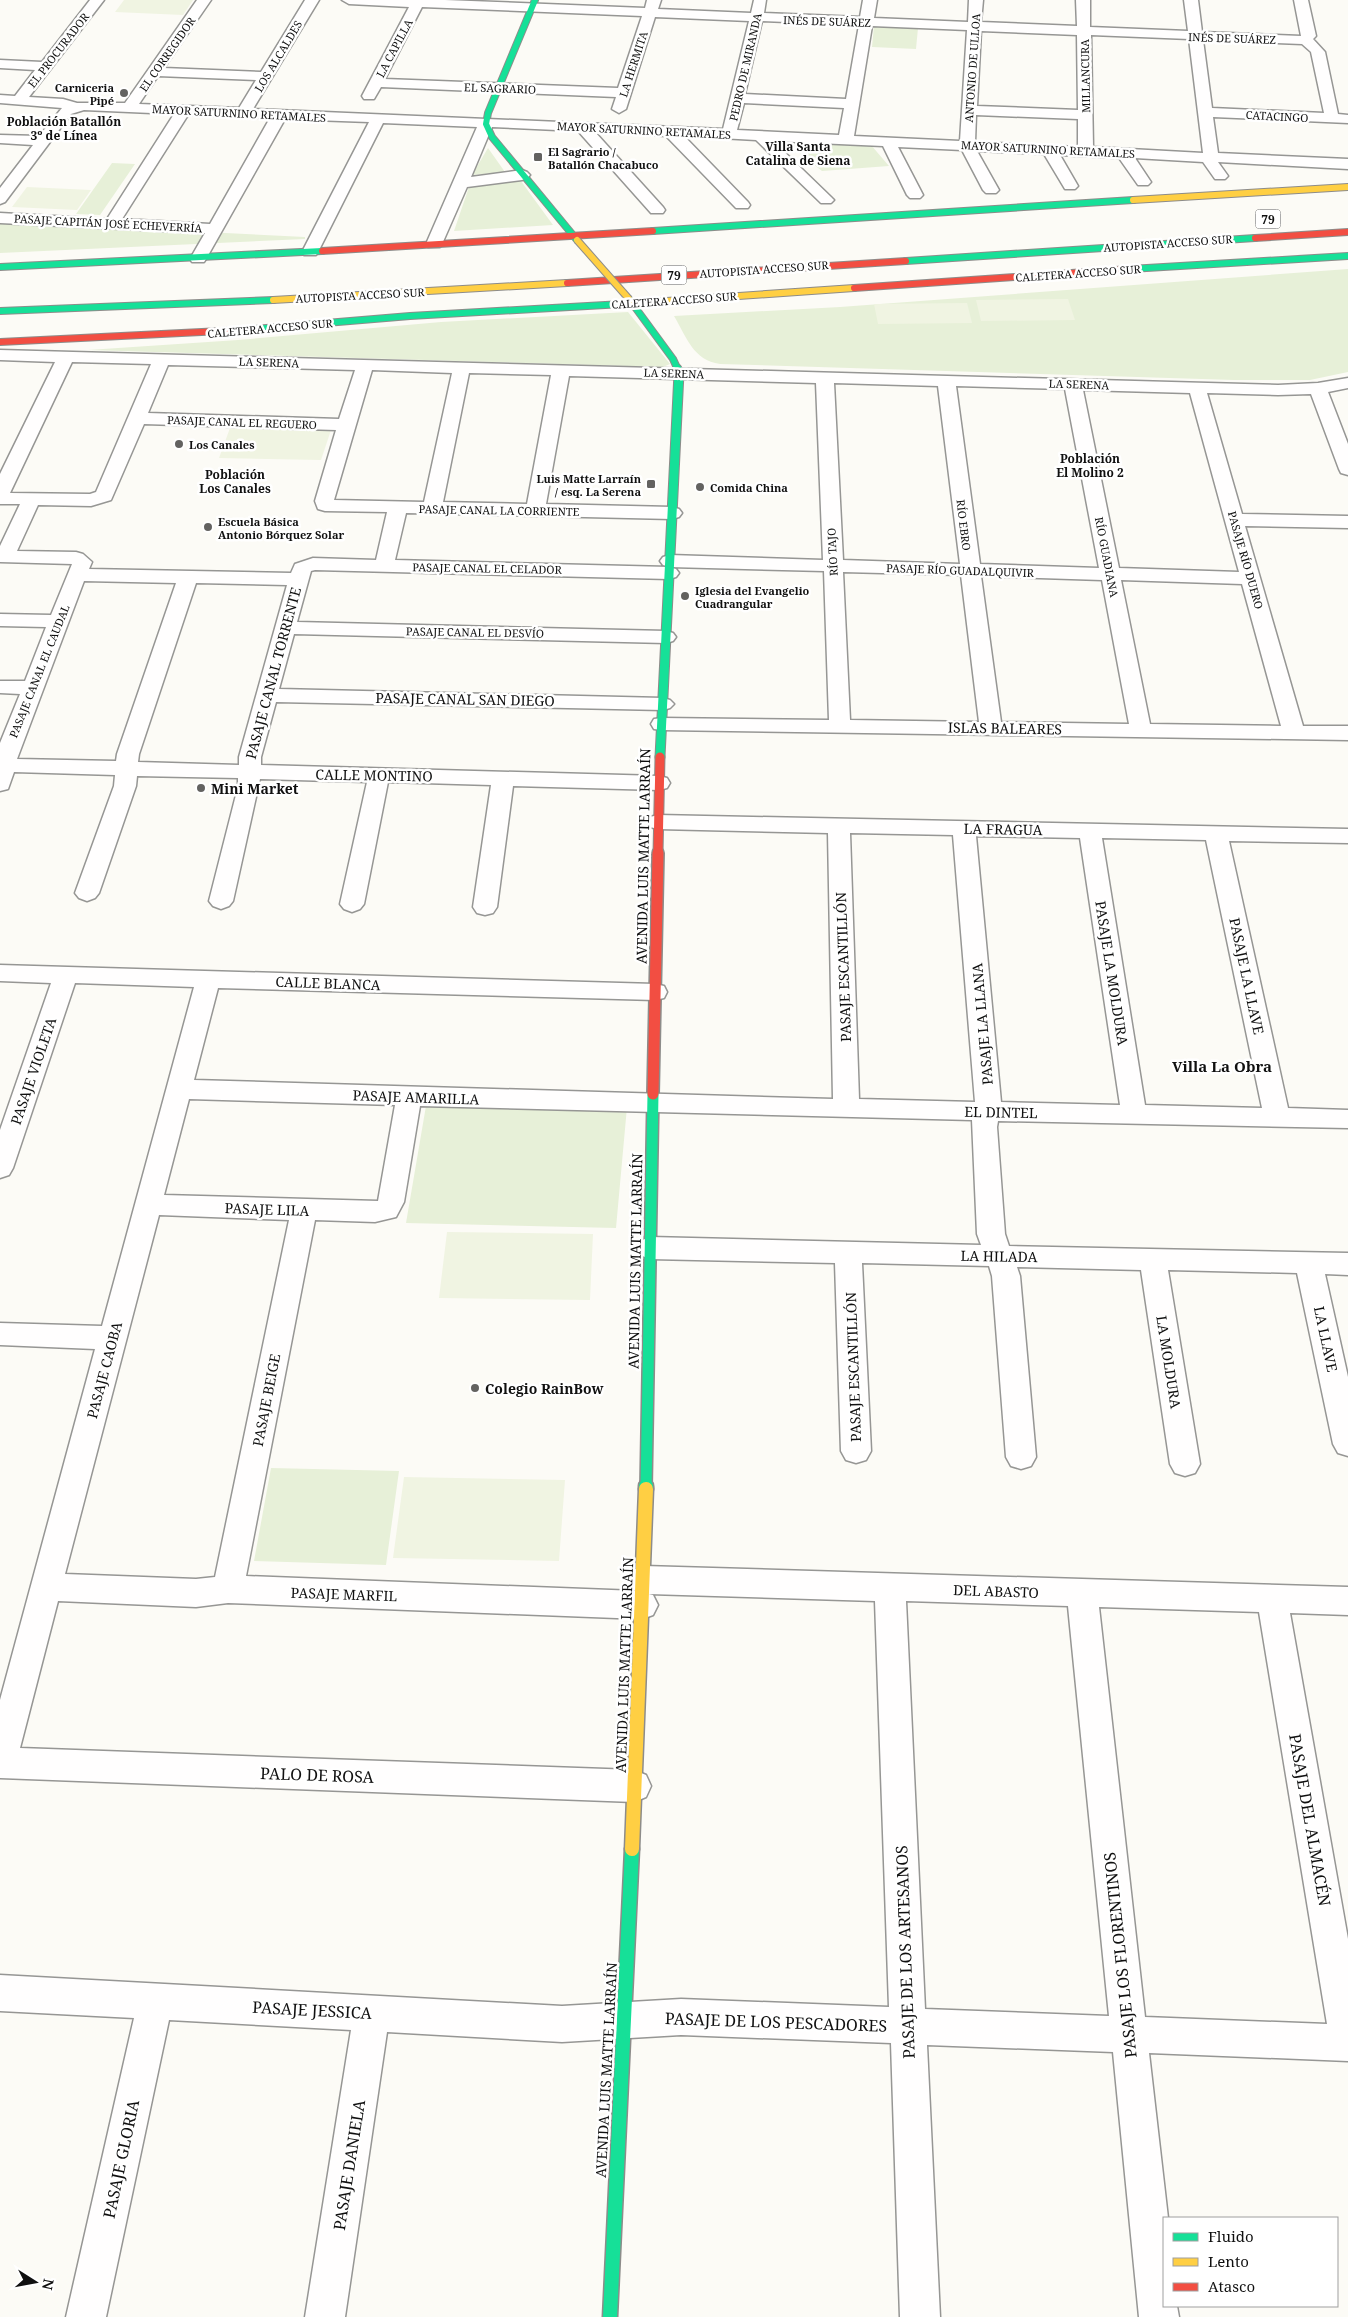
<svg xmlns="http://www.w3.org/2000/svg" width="1348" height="2317" font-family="'Noto Serif',serif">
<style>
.green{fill:#e7f0d8}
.pitch{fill:#f0f4e2}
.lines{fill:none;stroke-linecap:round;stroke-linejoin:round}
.street-casing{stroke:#969694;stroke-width:3}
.fast-far3-casing{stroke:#8d8c8a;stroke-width:8}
.fast-far2-casing{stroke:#8d8c8a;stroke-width:11}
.fast-far1-casing{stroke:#8d8c8a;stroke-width:14}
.fast-casing{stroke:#8d8c8a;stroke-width:17}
.slow-far1-casing{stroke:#8d8c8a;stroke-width:8}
.slow-casing{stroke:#8d8c8a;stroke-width:17}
.jam-far2-casing{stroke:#8d8c8a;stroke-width:8}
.jam-far1-casing{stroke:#8d8c8a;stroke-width:11}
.jam-casing{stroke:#8d8c8a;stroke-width:14}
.street{fill:#fffefe;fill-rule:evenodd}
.fast-far3{stroke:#16e098;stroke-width:6}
.fast-far2{stroke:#16e098;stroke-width:9}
.fast-far1{stroke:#16e098;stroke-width:11}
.fast{stroke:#16e098;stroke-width:14}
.slow-far1{stroke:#ffcf43;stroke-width:6}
.slow{stroke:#ffcf43;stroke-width:14}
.jam-far2{stroke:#f24e42;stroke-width:6}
.jam-far1{stroke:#f24e42;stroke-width:9}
.jam{stroke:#f24e42;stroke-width:11}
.slow-bridge-casing{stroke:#8d8c8a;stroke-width:8;stroke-linecap:butt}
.slow-bridge{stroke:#ffcf43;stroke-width:6}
.poi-dot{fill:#636260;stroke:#fff;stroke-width:2}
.labels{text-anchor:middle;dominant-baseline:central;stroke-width:5;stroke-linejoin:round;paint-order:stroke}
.far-street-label{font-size:11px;fill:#101010;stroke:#fff}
.far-poi-label{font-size:11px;font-weight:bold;fill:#101010;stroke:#fff;text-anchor:start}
.far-neighbourhood-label{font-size:12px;font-weight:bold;fill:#101010;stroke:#fff}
.shield{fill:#fff;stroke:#585858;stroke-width:1}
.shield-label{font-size:12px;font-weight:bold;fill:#101010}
.street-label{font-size:14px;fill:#101010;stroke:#fff}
.poi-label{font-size:14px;font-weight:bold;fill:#101010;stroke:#fff;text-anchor:start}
.neighbourhood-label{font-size:15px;font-weight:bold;fill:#101010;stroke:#fff}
.near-street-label{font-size:16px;fill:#101010;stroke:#fff}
</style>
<rect width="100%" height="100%" fill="#fcfbf6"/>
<path class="green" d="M 874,26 L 918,28 L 916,49 L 872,47 Z
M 784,141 L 871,145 L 889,166 L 822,171 Z
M 488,148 L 505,172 L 472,175 Z
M 112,163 L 135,164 L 100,215 L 76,214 Z
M 518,177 L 553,225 L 454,231 L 470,184 Z
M 0,222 L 305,237 L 305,239 L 0,253 Z
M 1348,269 L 1348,372 L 1310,380 L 1234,380 L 720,364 C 693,360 687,338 674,316 L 840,307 Z
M 628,312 L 670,364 L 663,367 L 88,350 L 238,340 L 441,322 Z
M 427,1100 L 627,1107 L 616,1228 L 406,1223 Z
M 271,1468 L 399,1471 L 386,1565 L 254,1561 Z"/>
<path class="pitch" d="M 124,0 L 193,0 L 183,15 L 115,12 Z
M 27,187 L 91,190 L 77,210 L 12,207 Z
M 1068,299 L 1075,320 L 981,321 L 976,300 Z
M 967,303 L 972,323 L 878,324 L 874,304 Z
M 230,428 L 331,430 L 321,460 L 219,458 Z
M 447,1232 L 593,1234 L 590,1300 L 439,1298 Z
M 404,1477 L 565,1480 L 559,1561 L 393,1558 Z"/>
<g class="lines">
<defs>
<path id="street" d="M 90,0 L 104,0 L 29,97 L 63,99 L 77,103 L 125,103 L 197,0 L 211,0 L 164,68 L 261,72 L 305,0 L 319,0 L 253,109 L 723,129 L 749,21 L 655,17 L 626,109 L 619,113 L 612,109 L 616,97 L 381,87 L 374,99 L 364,99 L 362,96 L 409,7 L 349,4 L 342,0 L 445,0 L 645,8 L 647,0 L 661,0 L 658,9 L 751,13 L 754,0 L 766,0 L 764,13 L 860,17 L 863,0 L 877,0 L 874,18 L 968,22 L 969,0 L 983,0 L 981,22 L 1077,26 L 1076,0 L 1090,0 L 1090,27 L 1188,31 L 1184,0 L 1198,0 L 1202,32 L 1301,36 L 1294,0 L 1308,0 L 1316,36 L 1313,39 L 1325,52 L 1338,114 L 1348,115 L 1348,123 L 1213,117 L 1218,153 L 1348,159 L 1348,169 L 1218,162 L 1228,176 L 1225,179 L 1215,179 L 1203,162 L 1135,158 L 1151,182 L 1148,185 L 1138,185 L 1119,158 L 1060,155 L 1078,186 L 1075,189 L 1065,189 L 1044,154 L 977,151 L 999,190 L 996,193 L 986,193 L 983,190 L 962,150 L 898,147 L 923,195 L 920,198 L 910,198 L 907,195 L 883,146 L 773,141 L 831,197 L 834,200 L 831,203 L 821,203 L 756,140 L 684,136 L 748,202 L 750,205 L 748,208 L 736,208 L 666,136 L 595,132 L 663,207 L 665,210 L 663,213 L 651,213 L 578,131 L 492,127 L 471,177 L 522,170 L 527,172 L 530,175 L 527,178 L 522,180 L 467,187 L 442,244 L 440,247 L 428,247 L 426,244 L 477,127 L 383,123 L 318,252 L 316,255 L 304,255 L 302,252 L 369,122 L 285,119 L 206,259 L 204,262 L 192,262 L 190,259 L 205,233 L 0,223 L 0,213 L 107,219 L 174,114 L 84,110 L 71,114 L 5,202 L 0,204 L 0,188 L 33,145 L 0,143 L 0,135 L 39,136 L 62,108 L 0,103 L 0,95 L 15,96 L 35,70 L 0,68 L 0,60 L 42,62 ZM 422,7 L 642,16 L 618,88 L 385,79 ZM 762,21 L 859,25 L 846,99 L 745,94 ZM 872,26 L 967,30 L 960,141 L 854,136 ZM 981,31 L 1077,35 L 1078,110 L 977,106 ZM 1091,35 L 1189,39 L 1203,153 L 1093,147 ZM 1203,40 L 1302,44 L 1311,52 L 1324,113 L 1212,108 ZM 158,76 L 256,80 L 239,108 L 139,104 ZM 744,103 L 844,108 L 839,135 L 737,130 ZM 188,115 L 270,118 L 210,224 L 122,219 ZM 976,115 L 1078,119 L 1078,147 L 975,142 Z
M 0,350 L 1278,385 L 1318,383 L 1348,378 L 1348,388 L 1328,392 L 1348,444 L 1348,475 L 1341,473 L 1339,469 L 1311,394 L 1278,395 L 1207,393 L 1242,514 L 1348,516 L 1348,528 L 1245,526 L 1303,726 L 1348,726 L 1348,740 L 662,730 L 654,729 L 651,724 L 654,719 L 662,718 L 829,720 L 824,571 L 670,567 L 663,565 L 660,561 L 663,557 L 670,555 L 823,560 L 816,383 L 569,376 L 546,504 L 672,507 L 679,509 L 682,513 L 679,517 L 672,519 L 406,513 L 395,560 L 669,567 L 676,569 L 679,573 L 676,577 L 669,579 L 315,570 L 311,571 L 297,622 L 666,631 L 673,633 L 676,637 L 673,641 L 666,643 L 294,634 L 279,689 L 663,698 L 670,700 L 674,704 L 670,708 L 663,710 L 276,702 L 261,757 L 261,765 L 659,776 L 667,778 L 670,783 L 667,788 L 659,790 L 513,786 L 497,907 L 493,913 L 485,915 L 477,913 L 473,907 L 491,785 L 388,782 L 364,904 L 360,909 L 352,912 L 344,909 L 340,904 L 367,782 L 260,779 L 233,901 L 229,906 L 221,909 L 213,906 L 209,901 L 238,787 L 238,778 L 137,776 L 136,786 L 99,893 L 95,898 L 87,901 L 79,898 L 75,893 L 114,786 L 115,775 L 14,772 L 8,789 L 0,791 L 0,743 L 20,694 L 0,693 L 0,681 L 25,681 L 46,627 L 0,626 L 0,614 L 51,615 L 72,564 L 0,562 L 0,546 L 20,504 L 0,504 L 0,474 L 55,362 L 0,360 ZM 72,362 L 151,364 L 96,492 L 90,494 L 10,493 ZM 168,365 L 355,370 L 339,419 L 148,413 ZM 372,370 L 452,373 L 424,502 L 334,500 ZM 469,373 L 551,375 L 527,504 L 443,502 ZM 834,383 L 938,386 L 960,564 L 843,560 ZM 956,386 L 1065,389 L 1099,568 L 980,564 ZM 1083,390 L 1190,393 L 1239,572 L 1119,568 ZM 144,424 L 336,430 L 315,501 L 318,509 L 325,511 L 387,512 L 376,560 L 313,558 L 295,564 L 291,573 L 89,569 L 92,562 L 83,554 L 76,552 L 17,551 L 38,505 L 91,506 L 111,500 ZM 843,572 L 961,575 L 979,722 L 850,720 ZM 981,576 L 1102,580 L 1129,724 L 1001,722 ZM 1121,580 L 1242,584 L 1281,726 L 1150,724 ZM 84,581 L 176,583 L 117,754 L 116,761 L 17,759 ZM 196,583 L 287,585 L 239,757 L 239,765 L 138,762 L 139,754 Z
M 658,815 L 1348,829 L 1348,843 L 1229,841 L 1288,1108 L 1348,1110 L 1348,1128 L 998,1121 L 997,1127 L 1005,1234 L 1009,1246 L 1348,1253 L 1348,1275 L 1325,1274 L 1348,1377 L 1348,1456 L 1338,1453 L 1333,1444 L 1297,1273 L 1168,1270 L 1200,1464 L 1195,1473 L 1185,1476 L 1175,1473 L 1170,1464 L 1141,1270 L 1017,1267 L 1020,1276 L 1036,1457 L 1031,1466 L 1021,1469 L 1011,1466 L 1006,1457 L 992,1276 L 989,1266 L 862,1263 L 871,1451 L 866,1460 L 856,1463 L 846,1460 L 841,1451 L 835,1263 L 650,1259 L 640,1255 L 636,1248 L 640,1241 L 650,1237 L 981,1245 L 977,1234 L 972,1120 L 420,1106 L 404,1202 L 396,1217 L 375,1222 L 315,1220 L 246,1576 L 637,1591 L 633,1590 L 629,1580 L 633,1570 L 644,1566 L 1348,1587 L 1348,1615 L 1290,1613 L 1348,1939 L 1348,2061 L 1149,2053 L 1168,2218 L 1164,2218 L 1164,2306 L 1177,2306 L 1179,2317 L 1139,2317 L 1113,2052 L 927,2045 L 940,2317 L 900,2317 L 891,2043 L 681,2035 L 562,2042 L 387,2032 L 345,2317 L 305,2317 L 351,2030 L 169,2020 L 106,2317 L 66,2317 L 134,2018 L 0,2011 L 0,1975 L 562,2006 L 681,1999 L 889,2007 L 875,1601 L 649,1594 L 653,1595 L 658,1605 L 653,1615 L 642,1619 L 228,1603 L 196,1607 L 58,1601 L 20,1748 L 634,1770 L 646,1775 L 651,1786 L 646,1797 L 634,1802 L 0,1778 L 0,1700 L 95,1349 L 0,1345 L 0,1323 L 102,1326 L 194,987 L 75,983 L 13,1168 L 9,1175 L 0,1178 L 0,1130 L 51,983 L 0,981 L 0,965 L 655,984 L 664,986 L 667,992 L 664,998 L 655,1000 L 218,988 L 194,1080 L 833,1099 L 828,833 L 658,829 L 650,827 L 647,822 L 650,817 ZM 850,833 L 953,835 L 975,1102 L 859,1099 ZM 976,836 L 1080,838 L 1120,1105 L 1001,1102 ZM 1102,838 L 1206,840 L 1262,1108 L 1145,1105 ZM 189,1099 L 395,1105 L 378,1201 L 164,1195 ZM 159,1215 L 289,1220 L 215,1577 L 196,1579 L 65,1574 ZM 906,1601 L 1068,1606 L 1109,2016 L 925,2009 ZM 1099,1607 L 1259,1612 L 1327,2024 L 1145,2017 Z"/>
<path id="fast-far3" d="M 535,0 L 488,113 L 486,124 L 492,137 L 577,240
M 653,231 L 1133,200
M 906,261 L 1255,238
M 0,267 L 322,251
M 1130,269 L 1348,256
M 629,299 L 673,359 L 678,370
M 0,311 L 273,300
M 242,330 L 410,316 L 623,304"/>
<path id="fast-far2" d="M 660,757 L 679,373 L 677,369"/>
<path id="fast-far1" d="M 646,1488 L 653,1094"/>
<path id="fast" d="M 646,1489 L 646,1486
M 610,2317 L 632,1849"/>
<path id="slow-far1" d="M 1133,200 L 1348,187
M 273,300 L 567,283
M 623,304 L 854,288"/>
<path id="slow" d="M 632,1849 L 646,1489"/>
<path id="jam-far2" d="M 1255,238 L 1348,232
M 322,251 L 653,231
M 567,283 L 906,261
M 854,288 L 1130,269
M 0,342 L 242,330"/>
<path id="jam-far1" d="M 658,854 L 660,757"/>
<path id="jam" d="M 653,1094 L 658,853"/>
</defs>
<use href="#street" class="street-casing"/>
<use href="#fast-far3" class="fast-far3-casing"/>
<use href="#fast-far2" class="fast-far2-casing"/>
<use href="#fast-far1" class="fast-far1-casing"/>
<use href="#fast" class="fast-casing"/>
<use href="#slow-far1" class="slow-far1-casing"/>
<use href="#slow" class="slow-casing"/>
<use href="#jam-far2" class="jam-far2-casing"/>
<use href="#jam-far1" class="jam-far1-casing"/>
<use href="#jam" class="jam-casing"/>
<use href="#street" class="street"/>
<use href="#fast-far3" class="fast-far3"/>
<use href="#fast-far2" class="fast-far2"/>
<use href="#fast-far1" class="fast-far1"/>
<use href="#fast" class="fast"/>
<use href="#slow-far1" class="slow-far1"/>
<use href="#slow" class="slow"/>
<use href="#jam-far2" class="jam-far2"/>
<use href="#jam-far1" class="jam-far1"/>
<use href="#jam" class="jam"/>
<defs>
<path id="slow-bridge" d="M 577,240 L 629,299"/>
</defs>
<use href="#slow-bridge" class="slow-bridge-casing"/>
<use href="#slow-bridge" class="slow-bridge"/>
</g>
<g class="poi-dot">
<circle cx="124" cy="93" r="5"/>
<rect x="533" y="152" width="10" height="10" rx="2.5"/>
<circle cx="179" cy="444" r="5"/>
<rect x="646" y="479" width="10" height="10" rx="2.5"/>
<circle cx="700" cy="487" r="5"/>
<circle cx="208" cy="527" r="5"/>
<circle cx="685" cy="596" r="5"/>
<circle cx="201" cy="788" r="5"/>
<circle cx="475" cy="1388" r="5"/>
</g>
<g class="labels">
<g class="far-street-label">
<text transform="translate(827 21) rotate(2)">INÉS DE SUÁREZ</text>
<text transform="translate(1232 38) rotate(2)">INÉS DE SUÁREZ</text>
<text transform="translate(394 48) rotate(-62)">LA CAPILLA</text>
<text transform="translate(58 50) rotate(-52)">EL PROCURADOR</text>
<text transform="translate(167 54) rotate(-55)">EL CORREGIDOR</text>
<text transform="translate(278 56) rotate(-59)">LOS ALCALDES</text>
<text transform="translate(633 64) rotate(-72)">LA HERMITA</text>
<text transform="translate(745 67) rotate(-77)">PEDRO DE MIRANDA</text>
<text transform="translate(972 68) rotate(-86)">ANTONIO DE ULLOA</text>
<text transform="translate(1085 76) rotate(-91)">MILLANCURA</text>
<text transform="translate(500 88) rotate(2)">EL SAGRARIO</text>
<text transform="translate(239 113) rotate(3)">MAYOR SATURNINO RETAMALES</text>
<text transform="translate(1277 116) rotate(3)">CATACINGO</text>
<text transform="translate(644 130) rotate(3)">MAYOR SATURNINO RETAMALES</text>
<text transform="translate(1048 149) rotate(3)">MAYOR SATURNINO RETAMALES</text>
<text transform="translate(108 223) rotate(3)">PASAJE CAPITÁN JOSÉ ECHEVERRÍA</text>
<text transform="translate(1168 243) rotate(-4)">AUTOPISTA ACCESO SUR</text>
<text transform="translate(764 269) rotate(-4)">AUTOPISTA ACCESO SUR</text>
<text transform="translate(1078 273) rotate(-4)">CALETERA ACCESO SUR</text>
<text transform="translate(360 295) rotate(-3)">AUTOPISTA ACCESO SUR</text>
<text transform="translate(674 300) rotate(-4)">CALETERA ACCESO SUR</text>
<text transform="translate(270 328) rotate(-5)">CALETERA ACCESO SUR</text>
<text transform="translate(269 362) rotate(2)">LA SERENA</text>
<text transform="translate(674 373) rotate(2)">LA SERENA</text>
<text transform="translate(1079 384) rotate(2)">LA SERENA</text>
<text transform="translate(242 422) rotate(2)">PASAJE CANAL EL REGUERO</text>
<text transform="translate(499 510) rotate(1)">PASAJE CANAL LA CORRIENTE</text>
<text transform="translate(964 525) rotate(83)">RÍO EBRO</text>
<text transform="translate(832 552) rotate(-93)">RÍO TAJO</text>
<text transform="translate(1107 557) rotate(79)">RÍO GUADIANA</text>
<text transform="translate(1246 560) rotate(74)">PASAJE RÍO DUERO</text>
<text transform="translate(487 568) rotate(1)">PASAJE CANAL EL CELADOR</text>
<text transform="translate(960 570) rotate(2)">PASAJE RÍO GUADALQUIVIR</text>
<text transform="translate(475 632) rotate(1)">PASAJE CANAL EL DESVÍO</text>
<text transform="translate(39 671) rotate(-68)">PASAJE CANAL EL CAUDAL</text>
</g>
<g class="far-poi-label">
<text x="114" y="87" text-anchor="end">Carniceria<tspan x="114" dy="13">Pipé</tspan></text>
<text x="548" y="151">El Sagrario /<tspan x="548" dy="13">Batallón Chacabuco</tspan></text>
<text x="189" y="444">Los Canales</text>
<text x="641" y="478" text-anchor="end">Luis Matte Larraín<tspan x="641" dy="13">/ esq. La Serena</tspan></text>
<text x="710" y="487">Comida China</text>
<text x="218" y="521">Escuela Básica<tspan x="218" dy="13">Antonio Bórquez Solar</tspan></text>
<text x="695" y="590">Iglesia del Evangelio<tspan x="695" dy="13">Cuadrangular</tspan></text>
</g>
<g class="far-neighbourhood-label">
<text x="64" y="121">Población Batallón<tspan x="64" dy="14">3º de Línea</tspan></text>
<text x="798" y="146">Villa Santa<tspan x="798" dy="14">Catalina de Siena</tspan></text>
<text x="1090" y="458">Población<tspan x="1090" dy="14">El Molino 2</tspan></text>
<text x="235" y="474">Población<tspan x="235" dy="14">Los Canales</tspan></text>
</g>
<g class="shield">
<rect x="1255.5" y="209.5" width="25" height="19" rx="4"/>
<rect x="661.5" y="265.5" width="25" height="19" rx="4"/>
</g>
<g class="shield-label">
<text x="1268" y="219">79</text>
<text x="674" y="275">79</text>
</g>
<g class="street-label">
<text transform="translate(273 673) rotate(-75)">PASAJE CANAL TORRENTE</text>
<text transform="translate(465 699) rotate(1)">PASAJE CANAL SAN DIEGO</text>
<text transform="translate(1005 728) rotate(1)">ISLAS BALEARES</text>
<text transform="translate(374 775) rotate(1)">CALLE MONTINO</text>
<text transform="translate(1003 829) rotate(1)">LA FRAGUA</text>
<text transform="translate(643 856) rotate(-89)">AVENIDA LUIS MATTE LARRAÍN</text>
<text transform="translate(843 967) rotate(-92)">PASAJE ESCANTILLÓN</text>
<text transform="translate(1112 973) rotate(81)">PASAJE LA MOLDURA</text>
<text transform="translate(1247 976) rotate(78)">PASAJE LA LLAVE</text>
<text transform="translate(328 983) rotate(2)">CALLE BLANCA</text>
<text transform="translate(982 1024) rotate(-95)">PASAJE LA LLANA</text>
<text transform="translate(33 1071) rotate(-71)">PASAJE VIOLETA</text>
<text transform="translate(416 1097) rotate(2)">PASAJE AMARILLA</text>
<text transform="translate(1001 1112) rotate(1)">EL DINTEL</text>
<text transform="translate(267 1209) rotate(2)">PASAJE LILA</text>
<text transform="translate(999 1256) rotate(1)">LA HILADA</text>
<text transform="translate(635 1261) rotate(-89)">AVENIDA LUIS MATTE LARRAÍN</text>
<text transform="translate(1326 1339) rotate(78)">LA LLAVE</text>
<text transform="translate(1169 1362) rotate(81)">LA MOLDURA</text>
<text transform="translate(853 1367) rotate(-92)">PASAJE ESCANTILLÓN</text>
<text transform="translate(104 1370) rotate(-75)">PASAJE CAOBA</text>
<text transform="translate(266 1400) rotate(-79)">PASAJE BEIGE</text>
<text transform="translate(996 1591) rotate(2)">DEL ABASTO</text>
<text transform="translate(344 1594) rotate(2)">PASAJE MARFIL</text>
<text transform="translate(624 1665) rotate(-88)">AVENIDA LUIS MATTE LARRAÍN</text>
<text transform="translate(606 2070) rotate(-87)">AVENIDA LUIS MATTE LARRAÍN</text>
</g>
<g class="poi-label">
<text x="211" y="788">Mini Market</text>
<text x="485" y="1388">Colegio RainBow</text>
</g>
<g class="neighbourhood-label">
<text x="1222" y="1066">Villa La Obra</text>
</g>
<g class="near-street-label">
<text transform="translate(317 1775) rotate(2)">PALO DE ROSA</text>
<text transform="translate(1310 1820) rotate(80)">PASAJE DEL ALMACÉN</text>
<text transform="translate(905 1952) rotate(-92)">PASAJE DE LOS ARTESANOS</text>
<text transform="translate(1120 1955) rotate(-96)">PASAJE LOS FLORENTINOS</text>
<text transform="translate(312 2010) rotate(3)">PASAJE JESSICA</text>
<text transform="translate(776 2022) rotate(2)">PASAJE DE LOS PESCADORES</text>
<text transform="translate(121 2159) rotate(-78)">PASAJE GLORIA</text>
<text transform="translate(349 2165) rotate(-81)">PASAJE DANIELA</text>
</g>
</g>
<rect x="1163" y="2217" width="175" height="90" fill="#ffffff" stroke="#9f9f9f"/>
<rect x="1173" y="2233" width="25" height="8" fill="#16e098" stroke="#9f9f9f"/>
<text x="1208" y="2242" font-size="15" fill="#101010">Fluido</text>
<rect x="1173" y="2258" width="25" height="8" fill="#ffcf43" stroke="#9f9f9f"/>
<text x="1208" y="2267" font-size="15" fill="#101010">Lento</text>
<rect x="1173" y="2283" width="25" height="8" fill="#f24e42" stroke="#9f9f9f"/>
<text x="1208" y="2292" font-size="15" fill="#101010">Atasco</text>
<g transform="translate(35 2282) rotate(101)" stroke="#ffffff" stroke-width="4" paint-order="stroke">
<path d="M0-4L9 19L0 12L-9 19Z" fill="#101010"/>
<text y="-8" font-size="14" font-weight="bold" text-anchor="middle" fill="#101010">N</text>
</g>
</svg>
